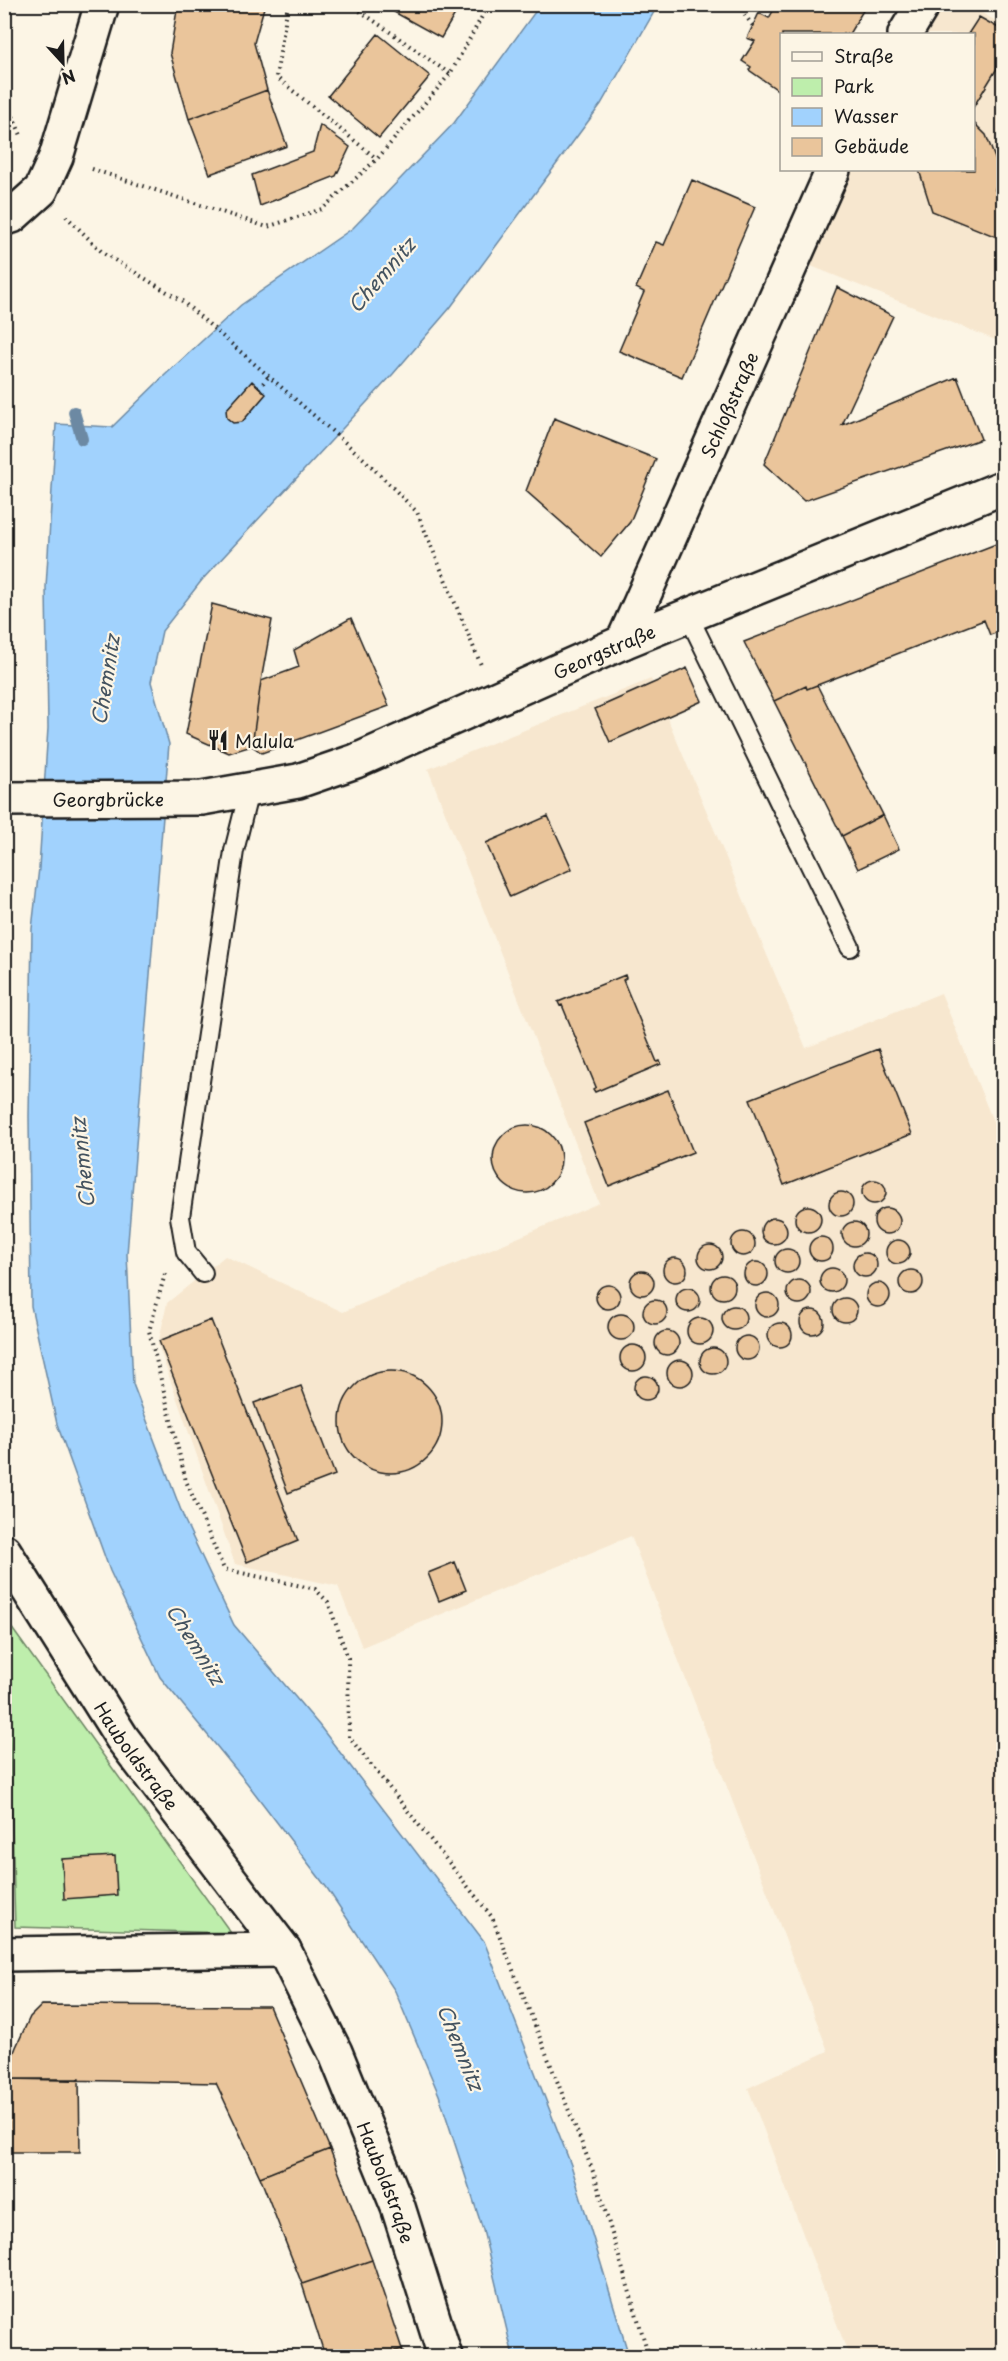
<svg xmlns="http://www.w3.org/2000/svg" width="1008" height="2361" font-family="'Playpen Sans',sans-serif">
<style>
.built{fill:#f7e7cf}
.green{fill:#beeeac;stroke:#6d8564;stroke-width:1.5}
.water{fill:#a1d2fd;stroke:#6c89a3;stroke-width:1.5}
.lines{fill:none;stroke-linecap:round;stroke-linejoin:round}
.stream{stroke:#6c89a3;stroke-width:12}
.building{fill:#eac59b;stroke:#1c1c1c;stroke-width:1.5}
.service-casing{stroke:#1c1c1c;stroke-width:22}
.minor-casing{stroke:#1c1c1c;stroke-width:38}
.tertiary-casing{stroke:#1c1c1c;stroke-width:38}
.path{stroke:#1c1c1c;stroke-width:4;stroke-dasharray:1.5 4.5;stroke-linecap:butt}
.service{stroke:#fcf5e5;stroke-width:18}
.minor{stroke:#fcf5e5;stroke-width:33}
.tertiary{stroke:#fcf5e5;stroke-width:33}
.labels{text-anchor:middle;dominant-baseline:central;stroke-width:4.5;stroke-linejoin:round;paint-order:stroke}
.street-label{font-size:18px;fill:#1c1c1c;stroke:#fcf5e5}
.poi-label{font-size:18px;fill:#1c1c1c;stroke:#fcf5e5;text-anchor:start}
.water-label{font-size:20px;font-style:italic;fill:#445360;stroke:#fcf5e5}
</style>
<rect width="100%" height="100%" fill="#fcf5e5"/>
<filter id="ink" filterUnits="userSpaceOnUse"><feTurbulence type="fractalNoise" baseFrequency=".0167" numOctaves="2"/><feDisplacementMap in="SourceGraphic" scale="12" xChannelSelector="R" yChannelSelector="G"/><feConvolveMatrix kernelMatrix="1 2 1 2 8 2 1 2 1" color-interpolation-filters="sRGB"/></filter>
<g filter="url(#ink)">
<path class="built" d="M 940,5 L 968,5 L 1003,25 L 1003,343 L 806,264 L 851,170 L 974,170 L 974,34 L 923,34 Z
M 651,679 L 806,1048 L 941,993 L 1003,1146 L 1003,2356 L 849,2356 L 748,2088 L 828,2051 L 631,1536 L 362,1647 L 338,1586 L 235,1564 L 158,1345 L 167,1303 L 225,1256 L 343,1312 L 599,1203 L 428,769 Z"/>
<path class="green" d="M 6,1620 L 231,1933 L 15,1927 Z"/>
<path class="water" d="M 538,5 L 658,5 L 601,104 L 450,308 L 393,374 L 202,580 L 162,631 L 151,682 L 169,744 L 127,1254 L 133,1384 L 185,1521 L 234,1625 L 319,1725 L 484,1941 L 571,2165 L 629,2356 L 513,2356 L 483,2230 L 439,2095 L 395,1991 L 327,1888 L 247,1783 L 160,1677 L 110,1571 L 57,1424 L 31,1306 L 29,1116 L 32,929 L 39,868 L 48,728 L 46,587 L 56,424 L 112,427 L 165,375 L 241,305 L 353,228 L 454,123 L 535,12 Z"/>
<g class="lines">
<path class="stream" d="M 74,412 L 82,439"/>
</g>
<path class="building" d="M 178,4 L 265,4 L 254,43 L 267,90 L 189,119 L 170,53 Z
M 399,4 L 461,4 L 441,38 L 394,12 Z
M 777,4 L 867,4 L 849,34 L 782,34 L 782,93 L 749,70 L 751,67 L 742,61 L 755,41 L 747,38 L 759,13 L 769,18 Z
M 979,17 L 1004,31 L 1004,57 L 974,106 L 974,34 L 968,34 Z
M 378,34 L 430,76 L 379,138 L 328,96 Z
M 267,90 L 287,146 L 210,174 L 189,119 Z
M 974,123 L 986,135 L 996,161 L 998,175 L 995,190 L 1004,193 L 1004,240 L 932,211 L 919,170 L 974,170 Z
M 320,125 L 350,147 L 336,176 L 260,206 L 252,175 L 313,152 Z
M 692,180 L 755,207 L 682,377 L 619,351 L 644,292 L 636,288 L 656,242 L 664,245 Z
M 837,287 L 893,316 L 842,425 L 957,377 L 981,439 L 804,501 L 764,464 Z
M 252,381 L 266,394 L 242,422 L 233,423 L 227,418 L 226,410 Z
M 554,418 L 656,459 L 630,522 L 601,557 L 526,491 Z
M 996,544 L 1004,562 L 1004,630 L 990,635 L 984,620 L 807,689 L 806,686 L 774,701 L 744,642 Z
M 212,604 L 272,620 L 261,681 L 252,746 L 229,753 L 186,734 Z
M 351,618 L 389,706 L 262,753 L 252,746 L 261,681 L 299,667 L 294,650 Z
M 687,668 L 702,701 L 610,742 L 595,709 Z
M 817,685 L 883,815 L 842,836 L 774,701 L 806,686 L 807,689 Z
M 883,815 L 899,849 L 858,869 L 842,836 Z
M 548,816 L 572,869 L 510,897 L 486,843 Z
M 625,975 L 626,978 L 623,980 L 657,1062 L 660,1061 L 661,1064 L 595,1092 L 593,1089 L 596,1087 L 562,1005 L 560,1006 L 558,1002 Z
M 878,1049 L 912,1134 L 784,1185 L 750,1099 Z
M 668,1090 L 693,1152 L 609,1186 L 584,1123 Z
M493 1159a34 34 0 1 1 68 0a34 34 0 1 1-68 0Z
M862 1192a12 12 0 1 1 24 0a12 12 0 1 1-24 0Z
M829 1204a12 12 0 1 1 24 0a12 12 0 1 1-24 0Z
M795 1219a13 13 0 1 1 26 0a13 13 0 1 1-26 0Z
M874 1221a13 13 0 1 1 26 0a13 13 0 1 1-26 0Z
M761 1231a13 13 0 1 1 26 0a13 13 0 1 1-26 0Z
M842 1234a12 12 0 1 1 24 0a12 12 0 1 1-24 0Z
M731 1244a12 12 0 1 1 24 0a12 12 0 1 1-24 0Z
M809 1249a12 12 0 1 1 24 0a12 12 0 1 1-24 0Z
M886 1252a12 12 0 1 1 24 0a12 12 0 1 1-24 0Z
M698 1257a12 12 0 1 1 24 0a12 12 0 1 1-24 0Z
M775 1261a12 12 0 1 1 24 0a12 12 0 1 1-24 0Z
M853 1265a12 12 0 1 1 24 0a12 12 0 1 1-24 0Z
M663 1270a12 12 0 1 1 24 0a12 12 0 1 1-24 0Z
M744 1274a12 12 0 1 1 24 0a12 12 0 1 1-24 0Z
M820 1280a12 12 0 1 1 24 0a12 12 0 1 1-24 0Z
M899 1282a12 12 0 1 1 24 0a12 12 0 1 1-24 0Z
M630 1283a12 12 0 1 1 24 0a12 12 0 1 1-24 0Z
M711 1287a12 12 0 1 1 24 0a12 12 0 1 1-24 0Z
M787 1292a12 12 0 1 1 24 0a12 12 0 1 1-24 0Z
M866 1295a12 12 0 1 1 24 0a12 12 0 1 1-24 0Z
M596 1297a12 12 0 1 1 24 0a12 12 0 1 1-24 0Z
M676 1300a12 12 0 1 1 24 0a12 12 0 1 1-24 0Z
M755 1305a12 12 0 1 1 24 0a12 12 0 1 1-24 0Z
M833 1310a12 12 0 1 1 24 0a12 12 0 1 1-24 0Z
M643 1312a12 12 0 1 1 24 0a12 12 0 1 1-24 0Z
M722 1318a12 12 0 1 1 24 0a12 12 0 1 1-24 0Z
M800 1322a12 12 0 1 1 24 0a12 12 0 1 1-24 0Z
M608 1327a13 13 0 1 1 26 0a13 13 0 1 1-26 0Z
M687 1331a13 13 0 1 1 26 0a13 13 0 1 1-26 0Z
M 211,1320 L 298,1541 L 247,1562 L 159,1341 Z
M768 1335a12 12 0 1 1 24 0a12 12 0 1 1-24 0Z
M655 1343a12 12 0 1 1 24 0a12 12 0 1 1-24 0Z
M735 1348a12 12 0 1 1 24 0a12 12 0 1 1-24 0Z
M620 1358a13 13 0 1 1 26 0a13 13 0 1 1-26 0Z
M700 1361a13 13 0 1 1 26 0a13 13 0 1 1-26 0Z
M667 1373a13 13 0 1 1 26 0a13 13 0 1 1-26 0Z
M340 1422a51 51 0 1 1 102 0a51 51 0 1 1-102 0Z
M634 1388a12 12 0 1 1 24 0a12 12 0 1 1-24 0Z
M 301,1386 L 335,1475 L 288,1493 L 254,1403 Z
M 455,1562 L 466,1590 L 439,1601 L 428,1573 Z
M 115,1856 L 117,1895 L 64,1899 L 62,1859 Z
M 42,2005 L 269,2006 L 330,2149 L 260,2177 L 216,2083 L 9,2079 L 9,2065 L 16,2047 L 30,2017 Z
M 9,2079 L 79,2079 L 80,2152 L 9,2152 Z
M 330,2149 L 372,2260 L 302,2284 L 260,2177 Z
M 372,2260 L 402,2349 L 378,2356 L 325,2356 L 302,2284 Z
M 402,2349 L 404,2356 L 378,2356 Z"/>
<g class="lines">
<defs>
<path id="service" d="M 688,615 L 850,947
M 203,1273 L 186,1252 L 180,1217 L 234,851 L 249,791"/>
<g id="minor">
<path d="M 905,34 L 923,4"/>
<path d="M 4,218 L 12,216 L 41,190 L 56,157 L 102,4"/>
<path id="s1" d="M 623,642 L 833,170"/>
<path id="s2" d="M 4,1551 L 122,1738 L 284,1950 L 335,2052 L 398,2207 L 445,2356"/>
<path d="M 4,1954 L 284,1950"/>
</g>
<g id="tertiary">
<path id="s3" d="M 4,799 L 202,798 L 298,781 L 356,761 L 623,642 L 1004,487"/>
</g>
</defs>
<use href="#service" class="service-casing"/>
<use href="#minor" class="minor-casing"/>
<use href="#tertiary" class="tertiary-casing"/>
<path class="path" d="M 288,4 L 276,77 L 377,159
M 350,4 L 450,74
M 745,4 L 742,11 L 753,26
M 4,94 L 22,138
M 92,169 L 267,227 L 322,209 L 377,159 L 450,74 L 489,4
M 66,216 L 103,253 L 182,301 L 364,459 L 417,512 L 481,665
M 259,388 L 269,376
M 165,1274 L 149,1331 L 186,1481 L 224,1569 L 315,1589 L 328,1602 L 348,1658 L 349,1737 L 492,1917 L 594,2174 L 649,2356"/>
<use href="#service" class="service"/>
<use href="#minor" class="minor"/>
<use href="#tertiary" class="tertiary"/>
</g>
</g>
<defs>
<symbol id="restaurant-bare" viewBox="-9 -9 18 18"><path d="M-5-6h1v4h1v-4h1v4h1v-4h1v5L-1.5 .5V6h-2V.5L-5-1ZM5-6V6H3V1.5H1.5Q1.5-4 5-6Z" fill="#1c1c1c" stroke="#fcf5e5" stroke-width="2.5" paint-order="stroke"/></symbol>
</defs>
<g fill-rule="evenodd">
<use href="#restaurant-bare" x="203" y="725" width="30" height="30"/>
</g>
<g class="labels">
<g class="street-label">
<text stroke="none"><textPath href="#s1" startOffset="260">Schloßstraße</textPath></text>
<text stroke="none"><textPath href="#s3" startOffset="628">Georgstraße</textPath></text>
<text stroke="none"><textPath href="#s3" startOffset="104">Georgbrücke</textPath></text>
<text stroke="none"><textPath href="#s2" startOffset="244">Hauboldstraße</textPath></text>
<text stroke="none"><textPath href="#s2" startOffset="742">Hauboldstraße</textPath></text>
</g>
<g class="poi-label">
<text x="235" y="740">Malula</text>
</g>
<g class="water-label">
<text transform="translate(381 275) rotate(-49)">Chemnitz</text>
<text transform="translate(105 680) rotate(-81)">Chemnitz</text>
<text transform="translate(82 1163) rotate(-96)">Chemnitz</text>
<text transform="translate(196 1644) rotate(58)">Chemnitz</text>
<text transform="translate(461 2047) rotate(68)">Chemnitz</text>
</g>
</g>
<rect width="1008" height="2361" fill="none" stroke="#fcf5e5" stroke-width="24"/>
<rect x="12" y="12" width="984" height="2337" fill="none" stroke="#1c1c1c" stroke-width="2" filter="url(#ink)"/>
<rect x="780" y="33" width="195" height="138" fill="#fcf5e5" stroke="#a29e95" stroke-width="1.5"/>
<rect x="792" y="52" width="30" height="9" fill="#fcf5e5" stroke="#a29e95" stroke-width="1.5"/>
<text x="834" y="63" font-size="18" fill="#1c1c1c">Straße</text>
<rect x="792" y="78" width="30" height="18" fill="#beeeac" stroke="#a29e95" stroke-width="1.5"/>
<text x="834" y="93" font-size="18" fill="#1c1c1c">Park</text>
<rect x="792" y="108" width="30" height="18" fill="#a1d2fd" stroke="#a29e95" stroke-width="1.5"/>
<text x="834" y="123" font-size="18" fill="#1c1c1c">Wasser</text>
<rect x="792" y="138" width="30" height="18" fill="#eac59b" stroke="#a29e95" stroke-width="1.5"/>
<text x="834" y="153" font-size="18" fill="#1c1c1c">Gebäude</text>
<g transform="translate(63 63) rotate(158)" stroke="#fcf5e5" stroke-width="4.5" paint-order="stroke">
<path d="M0-4.5L10 22L0 15L-10 22Z" fill="#1c1c1c"/>
<text y="-9" font-size="16" font-weight="bold" text-anchor="middle" fill="#1c1c1c">N</text>
</g>
</svg>
